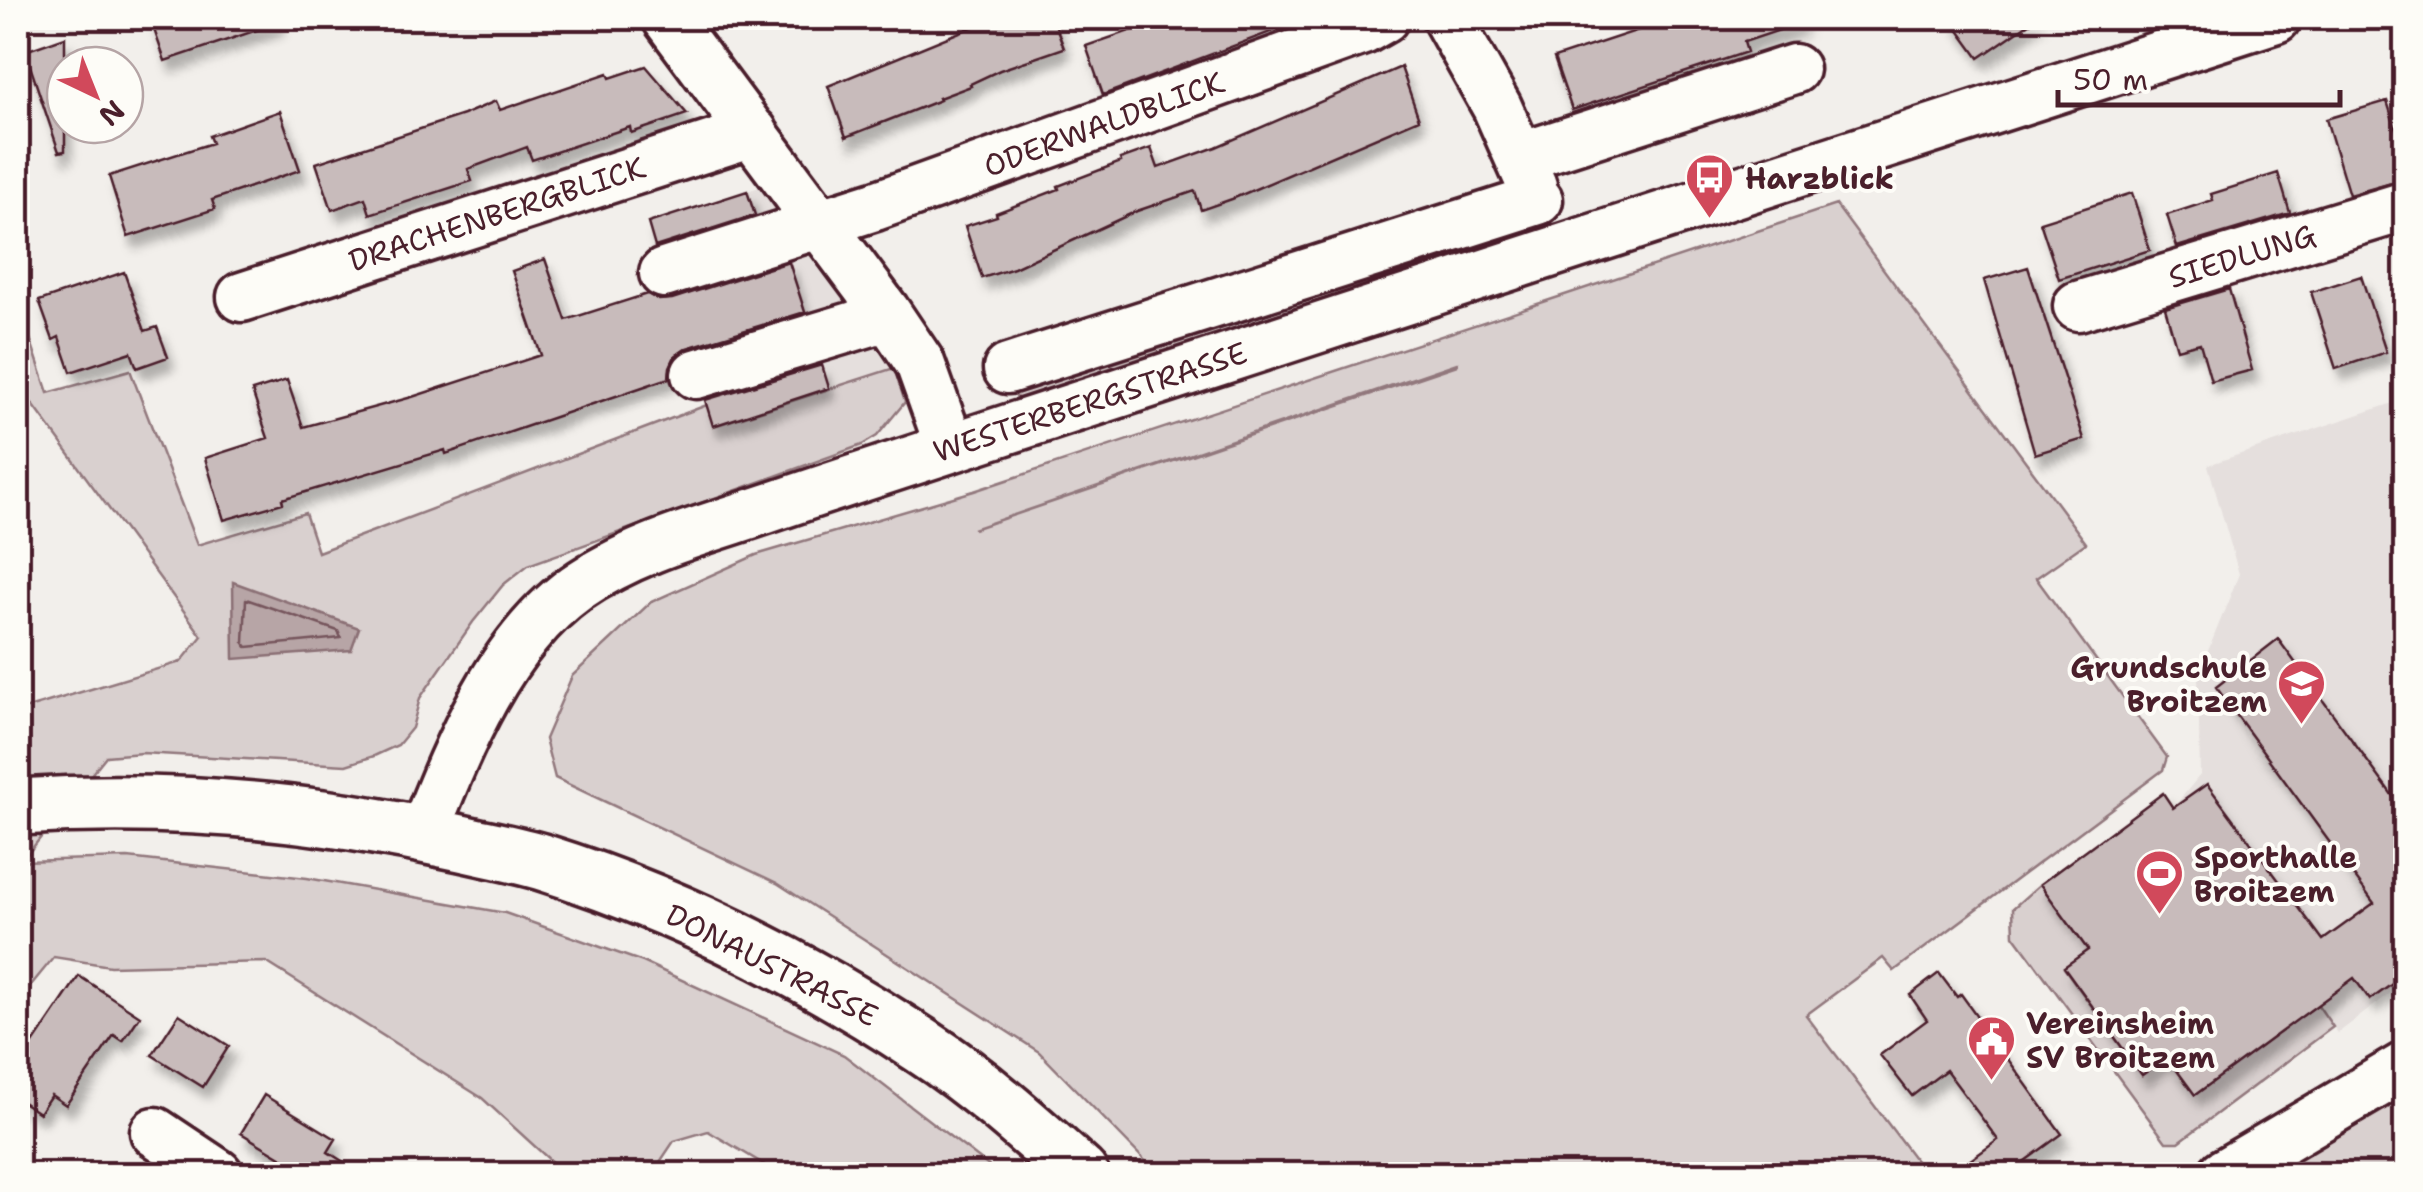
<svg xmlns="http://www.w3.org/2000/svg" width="2423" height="1192" font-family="'Shantell Sans',sans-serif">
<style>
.built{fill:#e5dfdd}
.green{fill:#d9d0cf;stroke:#92787d;stroke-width:2.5;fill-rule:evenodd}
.water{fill:#b7a5a6;stroke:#8b6f75;stroke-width:2.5}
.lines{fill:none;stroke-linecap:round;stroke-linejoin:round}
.shore{stroke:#76555c;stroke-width:2.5}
.building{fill:#c8bbbb;stroke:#4a1f2b;stroke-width:2.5;filter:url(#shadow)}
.minor-casing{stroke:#4a1f2b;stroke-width:55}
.major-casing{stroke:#4a1f2b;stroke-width:62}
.minor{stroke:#fdfcf7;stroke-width:48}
.major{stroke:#fdfcf7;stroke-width:55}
.labels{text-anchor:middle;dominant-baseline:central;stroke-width:8;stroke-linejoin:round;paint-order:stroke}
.street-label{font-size:30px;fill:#4a1f2b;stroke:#fdfcf7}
.poi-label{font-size:30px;font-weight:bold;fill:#4a1f2b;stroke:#fdfcf7;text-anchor:start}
</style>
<defs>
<filter id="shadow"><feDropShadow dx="6" dy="11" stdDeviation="5" flood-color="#0004"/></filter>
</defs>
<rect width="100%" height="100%" fill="#f2efeb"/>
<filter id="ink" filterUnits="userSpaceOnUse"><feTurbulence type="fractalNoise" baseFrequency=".01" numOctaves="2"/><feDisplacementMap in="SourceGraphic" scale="20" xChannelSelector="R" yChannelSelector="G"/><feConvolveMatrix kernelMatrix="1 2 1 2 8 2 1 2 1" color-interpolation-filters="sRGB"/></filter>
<g filter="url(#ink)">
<path class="built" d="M 787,178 L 918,361 L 713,426 L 648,223 Z
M 2405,399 L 2405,982 L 2338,1033 L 2173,808 L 2200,775 L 2198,676 L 2239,574 L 2208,465 Z"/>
<path class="green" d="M 1538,200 L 1547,227 L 1018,402 L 1008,369 Z
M 1836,205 L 2086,543 L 2036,578 L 2167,757 L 2163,770 L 1894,971 L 1883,958 L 1806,1015 L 1926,1174 L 1158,1174 L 1039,1052 L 777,883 L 555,778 L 545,739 L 572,676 L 651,602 L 756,555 L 974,491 ZM 1457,363 L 1457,365 L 973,529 Z
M 18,302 L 48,393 L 130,370 L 197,545 L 305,513 L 318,552 L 707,405 L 714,426 L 894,368 L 905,402 L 877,436 L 862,445 L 528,565 L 503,585 L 473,622 L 420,698 L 412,728 L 398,745 L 374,756 L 346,765 L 142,753 L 106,756 L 22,861 L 128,858 L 307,878 L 505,913 L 643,962 L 844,1055 L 999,1174 L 780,1174 L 708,1131 L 674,1141 L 652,1174 L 565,1174 L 482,1098 L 266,962 L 110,966 L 54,957 L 18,1001 L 18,711 L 181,662 L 202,636 L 18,384 Z
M 2040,884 L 2088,950 L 2064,968 L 2142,1075 L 2167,1057 L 2318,1005 L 2333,1027 L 2179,1142 L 2166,1142 L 2014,935 L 2013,908 Z
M 2405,1098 L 2405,1174 L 2272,1174 Z"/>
<path class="water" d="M 233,582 L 359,628 L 351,650 L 234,659 Z"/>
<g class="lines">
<path class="shore" d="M 246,599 L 338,631 L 341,638 L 247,647 L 244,643 Z"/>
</g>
<path class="building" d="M 150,18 L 277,18 L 278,23 L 165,61 Z
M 994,18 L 1053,18 L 1064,48 L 1000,70 L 970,84 L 971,86 L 939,98 L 940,100 L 846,137 L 828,86 Z
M 1148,18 L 1296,18 L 1297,22 L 1103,95 L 1086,46 L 1150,24 Z
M 1675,18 L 1800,18 L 1801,23 L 1744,42 L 1747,52 L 1572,110 L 1554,58 Z
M 1950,18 L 2037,18 L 1979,58 Z
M 65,37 L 65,151 L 59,152 L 25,51 Z
M 646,66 L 687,114 L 631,133 L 630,127 L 532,160 L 527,147 L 468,169 L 472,181 L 370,214 L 365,198 L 332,210 L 316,163 L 463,115 L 496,101 L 500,110 L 608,73 L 610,78 Z
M 1401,67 L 1419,119 L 1232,199 L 1201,210 L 1195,191 L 1137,211 L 1014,268 L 982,278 L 965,226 L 997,216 L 996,213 L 1059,189 L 1058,186 L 1121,162 L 1120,159 L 1151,148 L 1158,168 L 1216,147 Z
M 2387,101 L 2406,161 L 2406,179 L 2349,195 L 2326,119 Z
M 280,111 L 300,170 L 212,200 L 215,209 L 128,237 L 109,176 L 212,143 L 209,136 Z
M 2278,173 L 2290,213 L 2177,247 L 2167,215 L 2213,200 L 2211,194 Z
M 747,191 L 755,215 L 655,247 L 648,223 Z
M 2132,193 L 2150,250 L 2059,279 L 2040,222 Z
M 545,259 L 566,320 L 647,294 L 659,300 L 672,299 L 789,262 L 805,312 L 687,348 L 675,356 L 670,367 L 669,378 L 446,454 L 445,450 L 282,499 L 283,503 L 224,520 L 205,458 L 268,438 L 252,391 L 287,380 L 303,427 L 412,397 L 541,355 L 512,271 Z
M 2028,267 L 2084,439 L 2035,454 L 1984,280 Z
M 124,272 L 145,331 L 157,327 L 168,357 L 137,368 L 131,352 L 71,372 L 59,337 L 53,340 L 39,301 Z
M 2361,276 L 2386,352 L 2336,369 L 2311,292 Z
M 2229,289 L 2252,370 L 2211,381 L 2200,343 L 2177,349 L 2165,308 Z
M 822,365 L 829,388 L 713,426 L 705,400 Z
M 2278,639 L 2406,814 L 2406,974 L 2370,1000 L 2354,978 L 2195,1095 L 2167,1057 L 2142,1075 L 2064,967 L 2088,950 L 2040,884 L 2163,793 L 2173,808 L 2207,784 L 2323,940 L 2374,903 L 2216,687 Z
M 1939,973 L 1957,997 L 1961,994 L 2062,1134 L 2007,1174 L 1951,1174 L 1998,1140 L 1946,1070 L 1912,1096 L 1880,1055 L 1927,1020 L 1910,995 Z
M 79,976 L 140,1016 L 123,1041 L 114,1035 L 66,1105 L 51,1095 L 39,1113 L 18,1099 L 18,1066 Z
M 179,1014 L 229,1046 L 203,1087 L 152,1055 Z
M 264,1095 L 336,1139 L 328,1152 L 363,1174 L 309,1174 L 241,1133 Z"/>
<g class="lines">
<defs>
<path id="minor" d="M 667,18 L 885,311 L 920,363 L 950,447
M 1447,18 L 1497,107 L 1532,186
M 1521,157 L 1794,69
M 664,273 L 875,206 L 1363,30 L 1384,18
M 242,297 L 753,132
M 2078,306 L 2406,206
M 1008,369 L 1538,200
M 696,374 L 888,316
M 423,834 C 457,749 498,644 576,588 C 633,548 704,530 769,508 C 872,473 975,440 1079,406 C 1479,275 1876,147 2276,18
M 155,1132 L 218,1174
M 2223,1174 L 2406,1066"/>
<path id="major" d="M 18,807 C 166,797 315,810 461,843 C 487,849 515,854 542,862 C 676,904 805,969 922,1046 C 979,1083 1030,1129 1080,1174"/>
</defs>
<use href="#minor" class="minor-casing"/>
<use href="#major" class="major-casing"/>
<use href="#minor" class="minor"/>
<use href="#major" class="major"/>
</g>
</g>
<defs>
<symbol id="bus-pin" viewBox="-11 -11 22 30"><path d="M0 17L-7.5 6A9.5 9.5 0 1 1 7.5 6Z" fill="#d1495b" stroke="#fdfcf7"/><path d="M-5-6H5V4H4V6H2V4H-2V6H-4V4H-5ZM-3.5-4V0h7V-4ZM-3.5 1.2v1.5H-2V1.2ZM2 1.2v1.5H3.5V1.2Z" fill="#fff"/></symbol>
<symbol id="school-pin" viewBox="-11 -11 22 30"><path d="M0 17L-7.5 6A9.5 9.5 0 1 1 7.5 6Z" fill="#d1495b" stroke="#fdfcf7"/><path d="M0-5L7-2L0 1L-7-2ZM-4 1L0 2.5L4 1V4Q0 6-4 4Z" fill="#fff"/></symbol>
<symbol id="stadium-pin" viewBox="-11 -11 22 30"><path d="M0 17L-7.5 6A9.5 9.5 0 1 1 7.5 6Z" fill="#d1495b" stroke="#fdfcf7"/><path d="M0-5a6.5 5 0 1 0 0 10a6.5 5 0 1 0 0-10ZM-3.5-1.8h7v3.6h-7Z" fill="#fff"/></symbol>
<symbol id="civic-pin" viewBox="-11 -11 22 30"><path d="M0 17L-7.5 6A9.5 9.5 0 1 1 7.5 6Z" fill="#d1495b" stroke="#fdfcf7"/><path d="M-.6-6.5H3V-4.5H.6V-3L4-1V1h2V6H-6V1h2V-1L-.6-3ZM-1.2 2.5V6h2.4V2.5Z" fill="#fff"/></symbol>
</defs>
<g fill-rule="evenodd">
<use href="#bus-pin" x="1682" y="150" width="55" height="75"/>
<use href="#school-pin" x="2274" y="656" width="55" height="75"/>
<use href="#stadium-pin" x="2132" y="846" width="55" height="75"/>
<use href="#civic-pin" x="1964" y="1012" width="55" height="75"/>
</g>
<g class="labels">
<g class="street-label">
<text transform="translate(1104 124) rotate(-20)">ODERWALDBLICK</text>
<text transform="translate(497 214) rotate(-18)">DRACHENBERGBLICK</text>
<text transform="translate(2242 256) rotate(-17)">SIEDLUNG</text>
<text transform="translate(1090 402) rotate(-18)">WESTERBERGSTRASSE</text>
<text transform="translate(772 965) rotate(27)">DONAUSTRASSE</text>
</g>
<g class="poi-label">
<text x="1745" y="178">Harzblick</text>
<text x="2267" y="667" text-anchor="end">Grundschule<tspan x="2267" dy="34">Broitzem</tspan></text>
<text x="2194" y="857">Sporthalle<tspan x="2194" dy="34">Broitzem</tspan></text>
<text x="2026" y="1023">Vereinsheim<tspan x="2026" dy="34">SV Broitzem</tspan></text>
</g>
</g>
<rect width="2423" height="1192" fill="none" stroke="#fdfcf7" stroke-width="60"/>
<rect x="30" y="30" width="2363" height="1132" fill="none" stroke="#4a1f2b" stroke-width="4" filter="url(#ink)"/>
<g transform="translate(95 95) rotate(137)"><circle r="48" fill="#fdfcf7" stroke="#b5a4a5" stroke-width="2.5"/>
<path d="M0-8L18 38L0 25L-18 38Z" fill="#d1495b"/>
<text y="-15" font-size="28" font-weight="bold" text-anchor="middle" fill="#4a1f2b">N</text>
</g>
<path d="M2058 90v15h282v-15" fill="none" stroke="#4a1f2b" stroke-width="5"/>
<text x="2073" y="90" font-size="30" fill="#4a1f2b" stroke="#fdfcf7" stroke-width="8" paint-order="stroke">50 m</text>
</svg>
